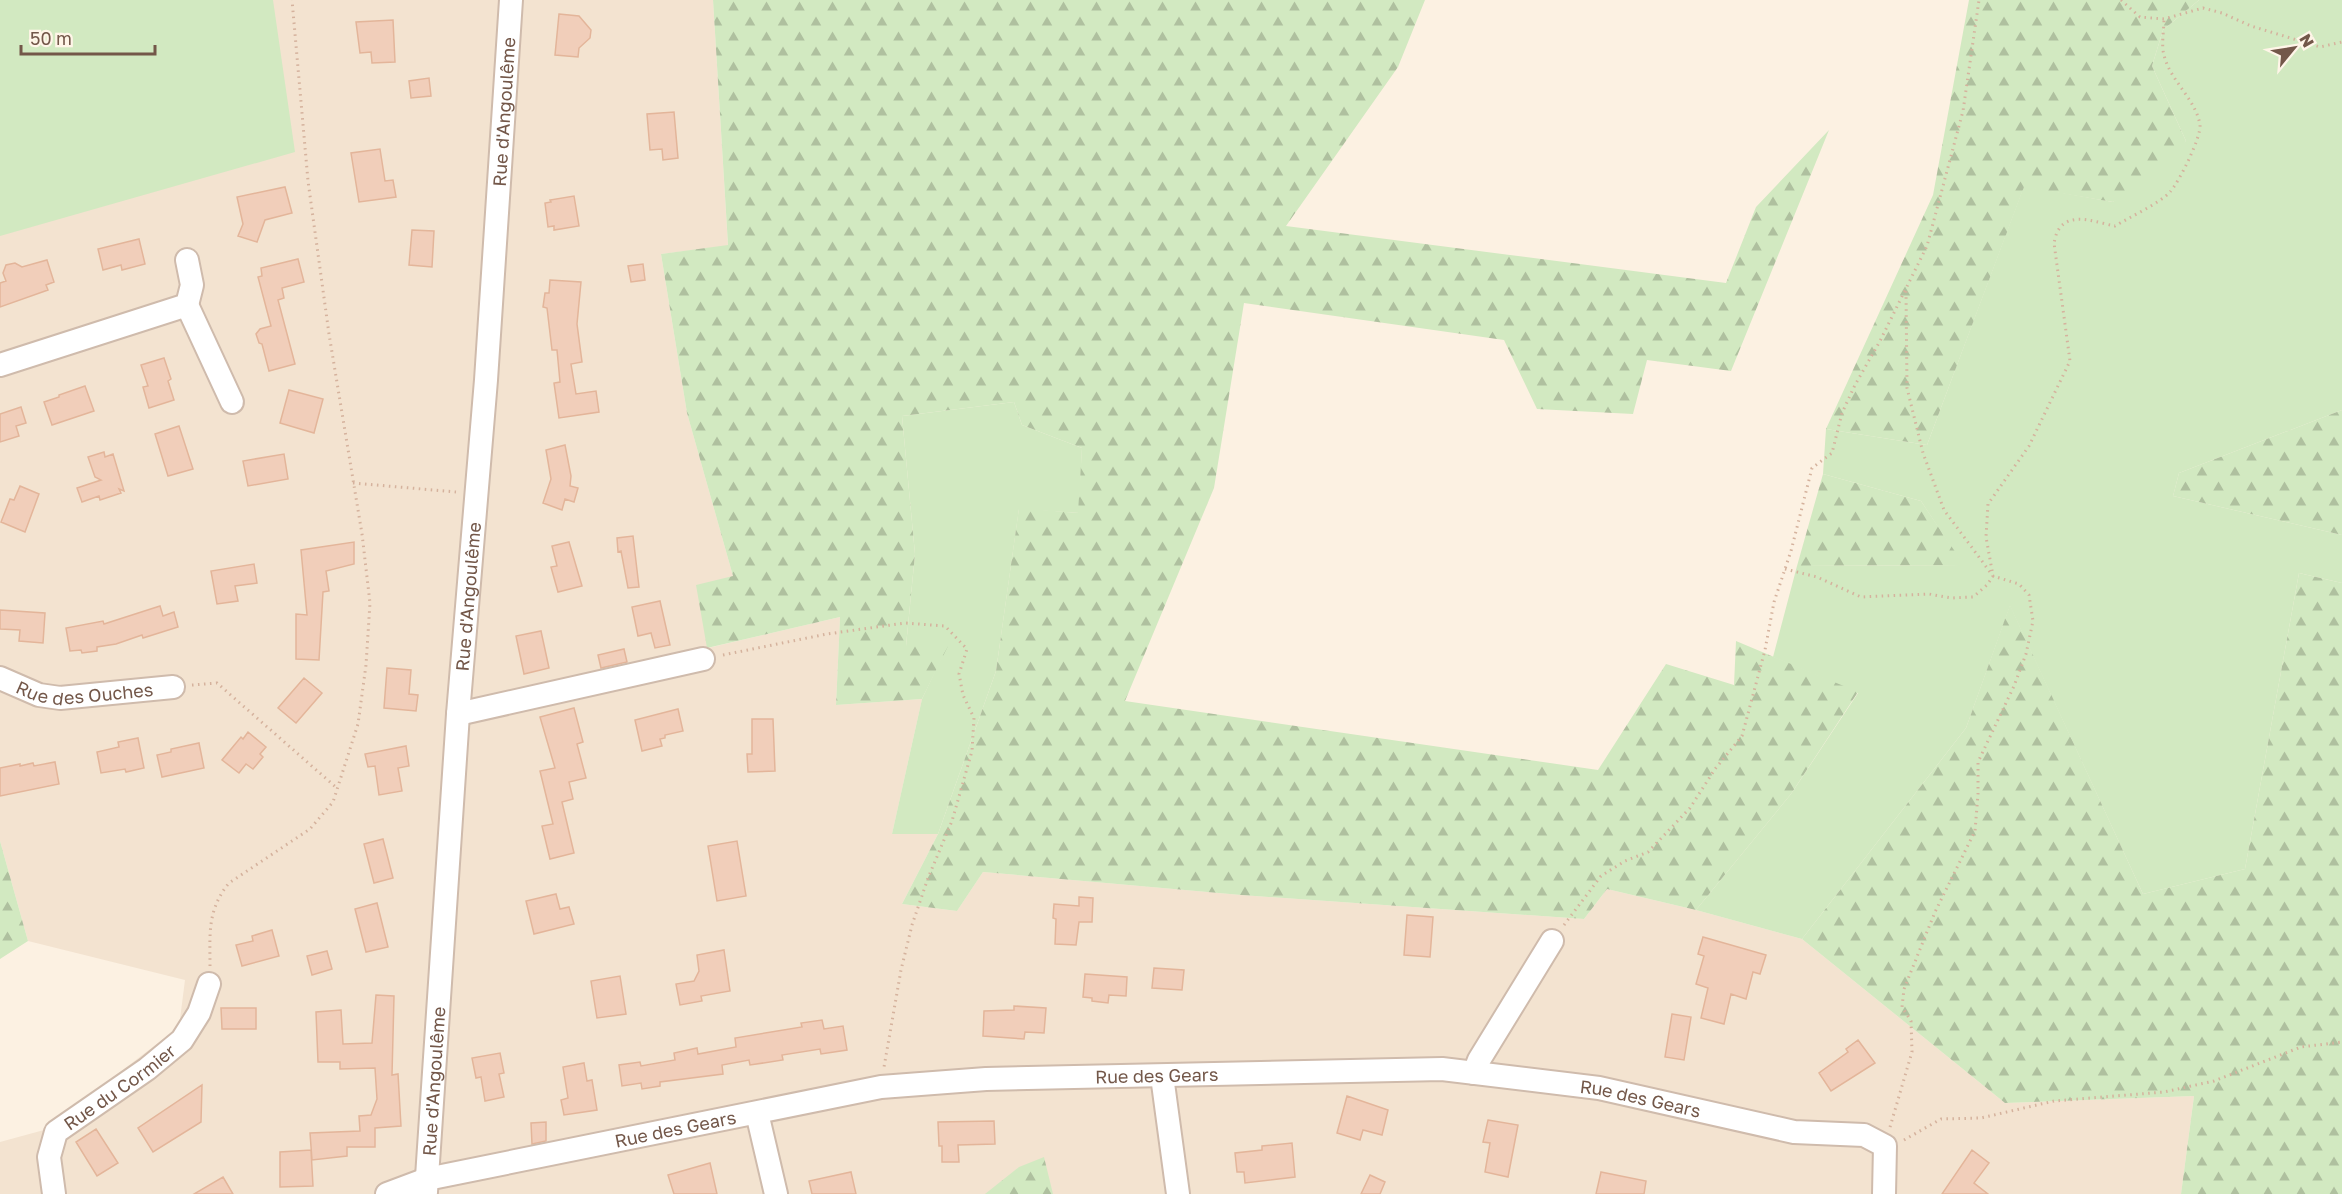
<svg xmlns="http://www.w3.org/2000/svg" width="2342" height="1194" font-family="'Golos Text',sans-serif">
<style>
.residential{fill:#f3e3d0}
.grass{fill:#d2e9c1}
.forest{fill:url(#forest-firs)}
.building{fill:#f1ceba;stroke:#e3b59a;stroke-width:1.5}
.lines{fill:none;stroke-linecap:round;stroke-linejoin:round}
.minor-casing{stroke:#cfbbac;stroke-width:26}
.path{stroke:#d5b29d;stroke-width:3;stroke-dasharray:1.5 4.5;stroke-linecap:butt}
.minor{stroke:#fff;stroke-width:22}
.labels{text-anchor:middle;dominant-baseline:central;stroke-width:4.5;stroke-linejoin:round;paint-order:stroke}
.street-label{font-size:18px;fill:#735749;stroke:#fff5e8}
</style>
<defs>
<pattern id="forest-firs" width="22" height="20" patternUnits="userSpaceOnUse" patternTransform="scale(1.5)"><rect width="22" height="20" fill="#d2e9c1"/><path d="M5 1l3.5 6h-7zM16 11l3.5 6h-7z" fill="#afc09f"/></pattern>
</defs>
<rect width="100%" height="100%" fill="#fcf1e2"/>
<path class="residential" d="M 0,0 L 713,0 L 728,246 L 661,254 L 687,413 L 733,576 L 708,648 L 840,617 L 836,705 L 922,699 L 892,834 L 938,834 L 902,904 L 957,911 L 983,872 L 1241,895 L 1584,919 L 1607,889 L 1696,910 L 1802,939 L 2005,1103 L 2194,1096 L 2181,1194 L 0,1194 L 0,1142 L 44,1130 L 179,1027 L 185,980 L 28,941 L 0,841 Z"/>
<path class="grass" d="M 0,0 L 273,0 L 295,152 L 0,236 Z
M 2199,0 L 2342,0 L 2342,410 L 2179,473 L 2173,496 L 2342,535 L 2342,583 L 2299,573 L 2245,869 L 2143,894 L 2010,606 L 1966,728 L 1802,939 L 1696,910 L 1791,794 L 1858,693 L 1773,657 L 1797,566 L 1963,565 L 1921,501 L 1823,474 L 1826,429 L 1927,445 L 2024,186 L 2113,202 L 2186,141 L 2152,66 L 2163,30 Z
M 1014,402 L 1022,425 L 1082,448 L 1079,513 L 1019,509 L 996,671 L 938,834 L 892,834 L 922,699 L 947,646 L 906,646 L 915,554 L 902,416 Z"/>
<path class="forest" d="M 713,0 L 1425,0 L 1398,67 L 1286,226 L 1726,283 L 1756,207 L 1829,130 L 1731,371 L 1647,360 L 1633,414 L 1537,409 L 1504,340 L 1244,303 L 1214,488 L 1125,701 L 1598,770 L 1666,664 L 1734,685 L 1736,641 L 1858,692 L 1791,794 L 1696,910 L 1607,889 L 1584,919 L 1241,895 L 983,872 L 957,911 L 902,904 L 938,834 L 996,671 L 1019,508 L 1078,513 L 1082,448 L 1022,425 L 1014,402 L 902,416 L 915,554 L 906,646 L 948,646 L 922,699 L 836,705 L 840,617 L 707,648 L 696,585 L 733,576 L 687,413 L 661,254 L 728,245 Z
M 1969,0 L 2199,0 L 2163,30 L 2152,66 L 2186,141 L 2163,173 L 2113,202 L 2024,187 L 1927,445 L 1826,429 L 1933,195 Z
M 2342,410 L 2342,535 L 2173,496 L 2179,473 Z
M 1823,474 L 1921,501 L 1964,565 L 1797,566 Z
M 2299,573 L 2342,583 L 2342,1194 L 2181,1194 L 2194,1096 L 2005,1103 L 1802,939 L 1966,728 L 2010,605 L 2143,894 L 2245,869 Z
M 0,841 L 28,941 L 0,959 Z
M 1044,1157 L 1053,1194 L 985,1194 L 1019,1167 Z"/>
<path class="building" d="M 559,14 L 579,16 L 591,30 L 590,38 L 579,48 L 578,57 L 555,55 Z
M 393,20 L 395,62 L 372,63 L 371,52 L 360,53 L 356,22 Z
M 429,78 L 431,96 L 411,98 L 409,81 Z
M 674,112 L 678,158 L 663,160 L 662,149 L 650,150 L 647,114 Z
M 380,149 L 385,181 L 393,180 L 396,197 L 359,202 L 351,153 Z
M 285,187 L 292,213 L 265,220 L 257,242 L 238,236 L 243,224 L 237,197 Z
M 574,196 L 579,226 L 554,230 L 554,226 L 548,227 L 545,203 L 551,202 L 550,200 Z
M 412,230 L 434,231 L 432,267 L 409,265 Z
M 139,239 L 145,264 L 122,270 L 121,265 L 103,270 L 98,249 Z
M 298,259 L 304,282 L 282,288 L 284,298 L 278,300 L 295,364 L 269,371 L 262,344 L 259,343 L 256,334 L 260,329 L 271,326 L 258,277 L 262,276 L 261,268 Z
M 47,260 L 54,282 L 46,285 L 48,290 L 0,307 L 0,283 L 6,281 L 3,273 L 6,265 L 15,263 L 22,267 Z
M 643,264 L 645,280 L 631,282 L 628,266 Z
M 550,280 L 581,282 L 577,324 L 582,362 L 571,364 L 576,394 L 596,391 L 599,412 L 559,418 L 554,383 L 560,382 L 557,350 L 552,350 L 547,308 L 543,307 L 545,293 L 549,293 Z
M 164,358 L 171,379 L 168,381 L 174,400 L 149,408 L 143,387 L 148,386 L 141,365 Z
M 85,386 L 94,411 L 52,425 L 44,402 L 59,397 L 59,395 Z
M 289,390 L 323,399 L 314,433 L 280,423 Z
M 21,407 L 26,423 L 16,426 L 19,436 L 0,442 L 0,414 Z
M 179,426 L 193,469 L 168,476 L 155,434 Z
M 565,445 L 571,476 L 570,486 L 578,488 L 574,502 L 565,499 L 562,510 L 543,503 L 551,479 L 546,450 Z
M 104,452 L 105,457 L 113,454 L 124,491 L 119,489 L 121,493 L 100,500 L 99,496 L 82,502 L 77,488 L 101,480 L 95,477 L 88,457 Z
M 284,454 L 288,479 L 248,486 L 243,461 Z
M 20,486 L 39,494 L 25,532 L 1,522 L 10,499 L 14,500 Z
M 633,536 L 639,587 L 628,588 L 621,551 L 618,552 L 617,538 Z
M 354,542 L 354,564 L 326,571 L 329,591 L 323,592 L 319,660 L 296,659 L 296,614 L 307,615 L 301,550 Z
M 569,542 L 582,586 L 558,592 L 551,567 L 557,566 L 552,546 Z
M 254,564 L 257,583 L 235,586 L 238,601 L 217,604 L 211,571 Z
M 660,601 L 670,645 L 655,648 L 651,633 L 638,636 L 632,607 Z
M 160,606 L 163,616 L 174,612 L 178,627 L 143,638 L 142,635 L 116,644 L 97,647 L 97,651 L 82,653 L 81,650 L 70,651 L 66,628 L 103,621 L 104,624 Z
M 0,610 L 45,613 L 43,643 L 19,641 L 20,630 L 0,629 Z
M 541,631 L 549,668 L 524,674 L 516,636 Z
M 624,649 L 627,662 L 601,668 L 598,655 Z
M 387,668 L 411,670 L 409,694 L 418,695 L 416,711 L 384,708 Z
M 304,678 L 322,693 L 296,723 L 278,708 Z
M 574,708 L 583,742 L 577,744 L 586,778 L 569,782 L 573,799 L 562,802 L 574,853 L 550,859 L 542,826 L 553,824 L 540,771 L 555,768 L 540,717 Z
M 678,709 L 683,731 L 665,735 L 665,738 L 660,739 L 662,746 L 642,751 L 635,720 Z
M 752,719 L 773,719 L 775,771 L 748,772 L 747,754 L 752,754 Z
M 248,732 L 266,747 L 260,754 L 263,757 L 253,769 L 246,764 L 239,773 L 222,760 L 241,737 L 243,739 Z
M 138,738 L 144,768 L 126,772 L 125,769 L 101,773 L 97,752 L 119,747 L 118,742 Z
M 199,743 L 204,768 L 162,777 L 157,755 L 171,752 L 171,749 Z
M 406,746 L 409,766 L 398,768 L 402,791 L 379,795 L 375,766 L 368,767 L 365,754 Z
M 55,762 L 59,784 L 0,796 L 0,768 L 20,764 L 20,766 L 33,763 L 34,766 Z
M 383,839 L 393,878 L 374,883 L 364,844 Z
M 737,841 L 746,896 L 717,901 L 708,846 Z
M 556,894 L 560,909 L 569,907 L 574,924 L 534,934 L 526,901 Z
M 1079,897 L 1093,898 L 1092,922 L 1079,922 L 1076,945 L 1055,944 L 1056,919 L 1053,918 L 1054,904 L 1079,906 Z
M 377,903 L 388,947 L 366,952 L 355,909 Z
M 1407,915 L 1433,917 L 1430,957 L 1404,955 Z
M 272,930 L 279,956 L 242,966 L 236,945 L 253,941 L 252,936 Z
M 1703,937 L 1766,955 L 1760,974 L 1753,972 L 1746,999 L 1731,994 L 1724,1024 L 1701,1018 L 1708,988 L 1696,984 L 1704,956 L 1698,954 Z
M 724,950 L 730,991 L 701,996 L 702,1001 L 680,1005 L 676,984 L 694,981 L 699,971 L 697,955 Z
M 327,951 L 332,969 L 312,975 L 307,956 Z
M 1154,968 L 1184,970 L 1182,990 L 1152,988 Z
M 1085,974 L 1127,977 L 1126,996 L 1109,995 L 1108,1003 L 1092,1001 L 1092,998 L 1083,997 Z
M 620,976 L 626,1014 L 597,1018 L 591,981 Z
M 376,995 L 394,996 L 392,1075 L 398,1074 L 401,1126 L 375,1128 L 375,1147 L 347,1147 L 347,1156 L 312,1160 L 310,1133 L 360,1131 L 359,1116 L 371,1115 L 377,1099 L 375,1068 L 340,1069 L 340,1062 L 318,1062 L 316,1012 L 341,1010 L 343,1044 L 372,1043 Z
M 1014,1006 L 1046,1008 L 1044,1033 L 1025,1032 L 1024,1039 L 983,1036 L 984,1011 L 1014,1010 Z
M 221,1008 L 256,1008 L 256,1029 L 222,1029 Z
M 1672,1014 L 1691,1017 L 1684,1060 L 1665,1057 Z
M 822,1020 L 824,1029 L 843,1026 L 847,1050 L 821,1054 L 820,1049 L 782,1055 L 783,1060 L 750,1065 L 749,1060 L 722,1065 L 723,1074 L 660,1082 L 660,1086 L 642,1089 L 641,1083 L 622,1086 L 619,1065 L 640,1062 L 641,1066 L 675,1060 L 674,1053 L 697,1048 L 698,1054 L 736,1047 L 735,1038 L 802,1027 L 801,1023 Z
M 1858,1040 L 1875,1063 L 1831,1091 L 1819,1073 L 1848,1052 L 1846,1049 Z
M 500,1053 L 504,1073 L 499,1074 L 504,1097 L 485,1101 L 481,1077 L 476,1078 L 472,1058 Z
M 584,1063 L 587,1081 L 592,1080 L 597,1110 L 564,1115 L 561,1100 L 568,1098 L 563,1067 Z
M 202,1085 L 201,1122 L 153,1152 L 138,1128 Z
M 1347,1096 L 1388,1110 L 1382,1135 L 1363,1130 L 1360,1140 L 1337,1133 Z
M 1488,1120 L 1518,1125 L 1508,1177 L 1485,1172 L 1490,1143 L 1483,1142 Z
M 994,1121 L 995,1144 L 958,1145 L 959,1162 L 942,1162 L 942,1146 L 939,1146 L 938,1122 Z
M 546,1122 L 546,1141 L 532,1144 L 531,1123 Z
M 96,1129 L 118,1163 L 97,1176 L 76,1142 Z
M 1292,1143 L 1295,1177 L 1245,1183 L 1244,1172 L 1237,1172 L 1235,1153 L 1262,1150 L 1262,1146 Z
M 311,1150 L 313,1186 L 280,1187 L 280,1152 Z
M 1972,1150 L 1989,1163 L 1974,1183 L 1988,1194 L 1942,1194 Z
M 710,1163 L 717,1194 L 674,1194 L 668,1175 Z
M 851,1172 L 856,1194 L 812,1194 L 809,1181 Z
M 1601,1172 L 1646,1181 L 1644,1194 L 1596,1194 Z
M 1370,1175 L 1385,1182 L 1380,1194 L 1361,1194 Z
M 223,1177 L 233,1194 L 194,1194 Z"/>
<g class="lines">
<defs>
<g id="minor">
<path d="M 187,305 L 232,402"/>
<path d="M 0,365 L 187,305 L 192,285 L 187,260"/>
<path id="s1" d="M 0,678 L 39,695 L 60,698 L 173,687"/>
<path d="M 458,714 L 703,659"/>
<path d="M 1474,1073 L 1479,1060 L 1552,941"/>
<path d="M 1162,1076 L 1178,1194"/>
<path d="M 757,1113 L 776,1194"/>
<path id="s2" d="M 426,1192 L 458,714 L 486,380 L 511,0"/>
<path id="s3" d="M 54,1194 L 49,1157 L 56,1132 L 147,1069 L 182,1040 L 199,1013 L 209,984"/>
<path id="s4" d="M 387,1194 L 427,1179 L 881,1087 L 986,1079 L 1442,1069 L 1599,1088 L 1794,1132 L 1864,1135 L 1885,1146 L 1884,1194"/>
</g>
</defs>
<use href="#minor" class="minor-casing"/>
<path class="path" d="M 2121,0 L 2140,17 L 2164,19 L 2203,8 L 2222,13 L 2251,26 L 2320,47 L 2342,42
M 353,483 L 456,492
M 1785,569 L 1817,577 L 1861,597 L 1929,594 L 1951,598 L 1973,597 L 1987,585 L 1993,576 L 1986,537 L 1988,504 L 2029,446 L 2070,361 L 2054,243 C 2055,239 2056,233 2059,229 C 2071,211 2098,223 2115,226 C 2128,218 2160,203 2170,192 C 2179,182 2201,138 2200,125 C 2196,99 2170,81 2164,55 C 2161,45 2164,30 2164,19
M 723,655 L 827,634 L 905,623 L 945,626 L 967,649 L 959,674 L 963,695 L 974,718 L 972,751 L 952,821 L 928,878 L 912,925 L 901,970 L 884,1067
M 192,685 L 217,683 L 338,789
M 1564,925 L 1601,876 L 1625,861 L 1648,852 L 1690,808 L 1715,769 L 1742,736 L 1765,650 L 1774,602 L 1791,551 L 1812,468 L 1832,453 L 1842,413 L 1855,385 L 1880,341 L 1927,246 L 1963,111 L 1979,0
M 210,966 C 210,934 207,910 229,883 L 310,829 L 333,802 L 358,724 L 366,665 L 370,603 L 362,534 L 329,334 L 308,181 L 292,0
M 1890,1127 L 1912,1052 L 1911,1021 L 1902,1007 L 1904,989 L 1935,912 L 1975,831 L 1978,794 L 1978,762 L 2014,686 L 2026,654 L 2033,621 L 2029,595 L 2019,584 L 1993,576 L 1944,510 L 1923,453 L 1907,388 L 1906,290
M 1904,1140 L 1941,1119 L 1981,1118 L 2054,1101 L 2164,1092 L 2214,1081 L 2301,1047 L 2342,1042"/>
<use href="#minor" class="minor"/>
</g>
<g class="labels">
<g class="street-label">
<text stroke="none"><textPath href="#s2" startOffset="1083">Rue d'Angoulême</textPath></text>
<text stroke="none"><textPath href="#s2" startOffset="597">Rue d'Angoulême</textPath></text>
<text stroke="none"><textPath href="#s1" startOffset="88">Rue des Ouches</textPath></text>
<text stroke="none"><textPath href="#s4" startOffset="782">Rue des Gears</textPath></text>
<text stroke="none"><textPath href="#s2" startOffset="111">Rue d'Angoulême</textPath></text>
<text stroke="none"><textPath href="#s3" startOffset="141">Rue du Cormier</textPath></text>
<text stroke="none"><textPath href="#s4" startOffset="1268">Rue des Gears</textPath></text>
<text stroke="none"><textPath href="#s4" startOffset="296">Rue des Gears</textPath></text>
</g>
</g>
<g transform="translate(2294 48) rotate(60)" stroke="#fff5e8" stroke-width="4.5" paint-order="stroke">
<path d="M0-4.5L10 22L0 15L-10 22Z" fill="#735749"/>
<text y="-9" font-size="16" font-weight="bold" text-anchor="middle" fill="#735749">N</text>
</g>
<path d="M21 45v9h134v-9" fill="none" stroke="#735749" stroke-width="3"/>
<text x="30" y="45" font-size="18" fill="#735749" stroke="#fff5e8" stroke-width="4.5" paint-order="stroke">50 m</text>
</svg>
